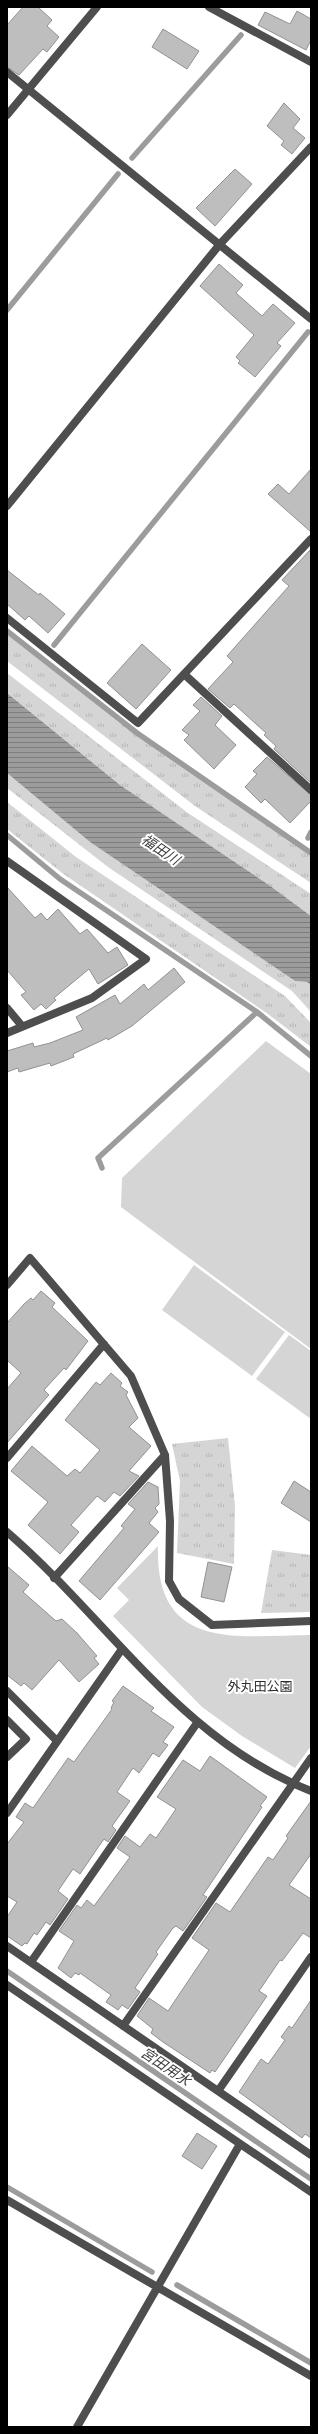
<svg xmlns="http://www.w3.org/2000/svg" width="318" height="2434" font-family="Inter,'Noto Sans JP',sans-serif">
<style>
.grass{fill:url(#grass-tufts)}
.park{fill:#d5d5d5}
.water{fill:url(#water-rules)}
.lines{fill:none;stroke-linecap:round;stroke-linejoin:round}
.stream{stroke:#9c9c9c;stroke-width:5.5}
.building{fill:#bebebe;stroke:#929292}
.minor{stroke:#4e4e4e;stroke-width:8}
.tertiary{stroke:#4e4e4e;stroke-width:8}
.labels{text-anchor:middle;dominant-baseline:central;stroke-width:4;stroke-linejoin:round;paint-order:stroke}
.park-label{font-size:13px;fill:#2c2c2c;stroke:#fff}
.water-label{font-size:14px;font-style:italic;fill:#3d3d3d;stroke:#fff}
</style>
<defs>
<pattern id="grass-tufts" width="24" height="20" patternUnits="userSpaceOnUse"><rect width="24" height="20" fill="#d5d5d5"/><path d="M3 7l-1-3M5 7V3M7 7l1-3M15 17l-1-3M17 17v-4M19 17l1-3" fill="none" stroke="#b5b5b5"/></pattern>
<pattern id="water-rules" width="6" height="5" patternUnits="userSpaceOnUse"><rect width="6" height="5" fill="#9c9c9c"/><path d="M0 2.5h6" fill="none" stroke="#7d7d7d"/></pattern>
</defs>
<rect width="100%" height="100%" fill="#fff"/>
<path class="grass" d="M 7,634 L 118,722 L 311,855 L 311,883 L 195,806 L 7,661 Z
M 7,673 L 188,813 L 311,894 L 311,916 L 269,885 L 120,785 L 7,693 Z
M 7,773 L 90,842 L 295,981 L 307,982 L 311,985 L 311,1012 L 292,991 L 108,867 L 7,788 Z
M 7,802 L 76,857 L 285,996 L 311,1023 L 311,1047 L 268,1014 L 62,873 L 7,829 Z
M 228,1438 L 235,1506 L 234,1564 L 177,1553 L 180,1481 L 172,1444 Z
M 272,1550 L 311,1555 L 311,1612 L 261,1613 Z"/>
<path class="park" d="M 266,1041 L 311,1074 L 311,1349 L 121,1207 L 122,1178 Z
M 194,1265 L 285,1332 L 252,1376 L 162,1310 Z
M 289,1335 L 311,1351 L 311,1419 L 256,1379 Z
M 158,1546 C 155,1651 235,1636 311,1635 L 311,1746 L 295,1768 L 242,1736 L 202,1707 L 113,1616 L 129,1600 L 117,1588 Z"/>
<path class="water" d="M 7,693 L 120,785 L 269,885 L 311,916 L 311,985 L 307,982 L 295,981 L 90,842 L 7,773 Z"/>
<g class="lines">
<path class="stream" d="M 132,158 L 241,35
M 7,310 L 118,174
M 7,631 L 137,733 L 311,853
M 54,645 L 308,332
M 7,835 L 60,879 L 257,1012 L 311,1056
M 308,838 L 311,832
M 102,1168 L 98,1158 L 257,1012
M 7,1971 L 311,2179
M 7,2187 L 152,2272
M 177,2285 L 311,2363"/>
</g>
<path class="building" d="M 23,7 L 38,7 L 52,20 L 47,26 L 59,37 L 47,52 L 43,49 L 19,75 L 7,67 L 7,25 Z
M 297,11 L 311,19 L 311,40 L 306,50 L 258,25 L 265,12 L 290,24 Z
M 163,29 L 199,51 L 187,69 L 152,47 Z
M 284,103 L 300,119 L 293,128 L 305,138 L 292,154 L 281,145 L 284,141 L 267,126 Z
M 235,169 L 252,184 L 215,226 L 196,208 Z
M 219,264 L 243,285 L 236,293 L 262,316 L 273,304 L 295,323 L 277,343 L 281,346 L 255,377 L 238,363 L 240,361 L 236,357 L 254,335 L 200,286 Z
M 311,469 L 311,532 L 268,494 L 278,484 L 289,494 Z
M 311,549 L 311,783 L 274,749 L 276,746 L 264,735 L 266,733 L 234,704 L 230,708 L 208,689 L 233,662 L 227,656 L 289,586 L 282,580 Z
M 7,570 L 35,592 L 39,595 L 40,593 L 65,614 L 48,633 L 29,616 L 25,620 L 7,604 Z
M 142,644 L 171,670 L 136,709 L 107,683 Z
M 201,697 L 222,716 L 215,725 L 236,745 L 214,769 L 184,740 L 189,735 L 182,730 L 200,711 L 193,705 Z
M 267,757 L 311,795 L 311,801 L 290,823 L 265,799 L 261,803 L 245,787 L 257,774 L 253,771 Z
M 7,887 L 35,918 L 41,913 L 47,920 L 58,909 L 80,934 L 87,929 L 108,953 L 117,947 L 128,965 L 98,984 L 89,969 L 54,998 L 56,1000 L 46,1009 L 41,1004 L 34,1010 L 21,995 L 26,992 L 7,970 Z
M 174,968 L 185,982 L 132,1026 L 108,1040 L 107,1038 L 73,1054 L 74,1057 L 51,1066 L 50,1063 L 19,1072 L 18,1068 L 7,1072 L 7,1051 L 33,1043 L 34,1047 L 50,1043 L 83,1030 L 76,1017 L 115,995 L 120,1004 L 144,984 L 148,990 Z
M 41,1291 L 55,1303 L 52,1307 L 88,1341 L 66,1370 L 64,1368 L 44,1390 L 49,1395 L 47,1397 L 7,1443 L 7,1389 L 21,1373 L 7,1360 L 7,1323 L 24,1304 L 31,1298 L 33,1300 Z
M 111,1373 L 122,1383 L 120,1386 L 128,1392 L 126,1395 L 138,1418 L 129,1427 L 151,1446 L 129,1471 L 139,1476 L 120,1496 L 114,1492 L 105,1502 L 97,1496 L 71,1525 L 79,1532 L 60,1554 L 28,1525 L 48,1502 L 11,1471 L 32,1446 L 67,1476 L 75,1469 L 80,1473 L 100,1450 L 65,1420 L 96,1382 L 100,1385 Z
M 294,1481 L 311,1492 L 311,1522 L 281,1503 Z
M 148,1482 L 158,1487 L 159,1504 L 155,1508 L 158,1512 L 149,1523 L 159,1532 L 100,1600 L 79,1581 L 124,1528 L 121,1526 L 135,1509 L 128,1504 Z
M 208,1562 L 232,1567 L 224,1602 L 201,1597 Z
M 7,1566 L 29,1585 L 23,1592 L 56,1621 L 62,1619 L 77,1633 L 97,1656 L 94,1658 L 99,1664 L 79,1682 L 59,1660 L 32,1690 L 24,1683 L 21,1686 L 7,1675 Z
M 123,1686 L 154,1708 L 151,1711 L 174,1727 L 163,1742 L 168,1745 L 159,1757 L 153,1753 L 139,1773 L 133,1768 L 117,1792 L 130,1801 L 112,1826 L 116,1830 L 108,1842 L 104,1839 L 99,1846 L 80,1874 L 73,1869 L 58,1891 L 68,1899 L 50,1925 L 46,1922 L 37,1935 L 34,1933 L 27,1944 L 25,1943 L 22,1946 L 7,1936 L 7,1917 L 17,1902 L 7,1896 L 7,1844 L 24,1822 L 16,1817 L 25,1803 L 33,1808 L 68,1758 L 74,1762 L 112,1709 L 111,1708 L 114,1702 L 112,1701 Z
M 210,1756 L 267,1797 L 260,1806 L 262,1807 L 203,1895 L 207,1897 L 183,1931 L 176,1926 L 173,1928 L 156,1952 L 158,1954 L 135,1988 L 140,1992 L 128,2009 L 122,2005 L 118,2010 L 106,2002 L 111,1995 L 80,1973 L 79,1975 L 75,1973 L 71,1978 L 58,1968 L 74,1941 L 59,1931 L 77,1905 L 81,1908 L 87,1900 L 94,1906 L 130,1857 L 117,1848 L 125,1836 L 140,1847 L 150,1834 L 156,1838 L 176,1809 L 157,1797 L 183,1760 L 200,1771 Z
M 311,1801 L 311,1854 L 289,1885 L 311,1899 L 311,1938 L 303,1933 L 282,1961 L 280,1960 L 259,1991 L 267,1996 L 215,2072 L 212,2070 L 210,2073 L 163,2042 L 151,2033 L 153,2029 L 137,2016 L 149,1998 L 168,2011 L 209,1950 L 192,1938 L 216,1903 L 230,1912 L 268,1857 L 273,1860 L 288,1838 L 286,1836 Z
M 311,2000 L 311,2138 L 305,2134 L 302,2138 L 239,2092 L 261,2059 L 268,2064 L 285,2040 L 281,2037 L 289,2026 L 292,2028 Z
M 197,2133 L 217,2146 L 202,2169 L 182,2156 Z"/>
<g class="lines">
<path class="minor" d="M 209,7 L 311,62
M 7,72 L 311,319
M 7,115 L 97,7
M 7,506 L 220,244 L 311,147
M 7,618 L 138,723 L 311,539
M 184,674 L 311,790
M 7,861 L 146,959 L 92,998 L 7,1033
M 7,1008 L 22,1026
M 7,1285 L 30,1258 L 131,1376 L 165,1455 L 170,1521 L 169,1581 L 179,1599 L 212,1625 L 311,1621
M 7,1458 L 104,1344
M 54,1578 L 165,1455
M 7,1691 L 57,1741
M 7,1720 L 26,1739 L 7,1757
M 7,1813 L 122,1649
M 7,1946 L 311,2155
M 31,1962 L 197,1723
M 7,1985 L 311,2192
M 123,2026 L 311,1758
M 218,2091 L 311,1957
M 7,2200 L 311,2376
M 77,2427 L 240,2144"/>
<path class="tertiary" d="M 7,1532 C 109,1620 180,1740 311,1791"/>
</g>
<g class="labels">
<g class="park-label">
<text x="260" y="1686">外丸田公園</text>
</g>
<g class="water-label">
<text transform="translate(161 849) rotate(34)">福田川</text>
<text transform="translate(166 2066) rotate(34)">宮田用水</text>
</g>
</g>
<rect width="318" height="2434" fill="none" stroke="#000000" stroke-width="16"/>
</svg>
